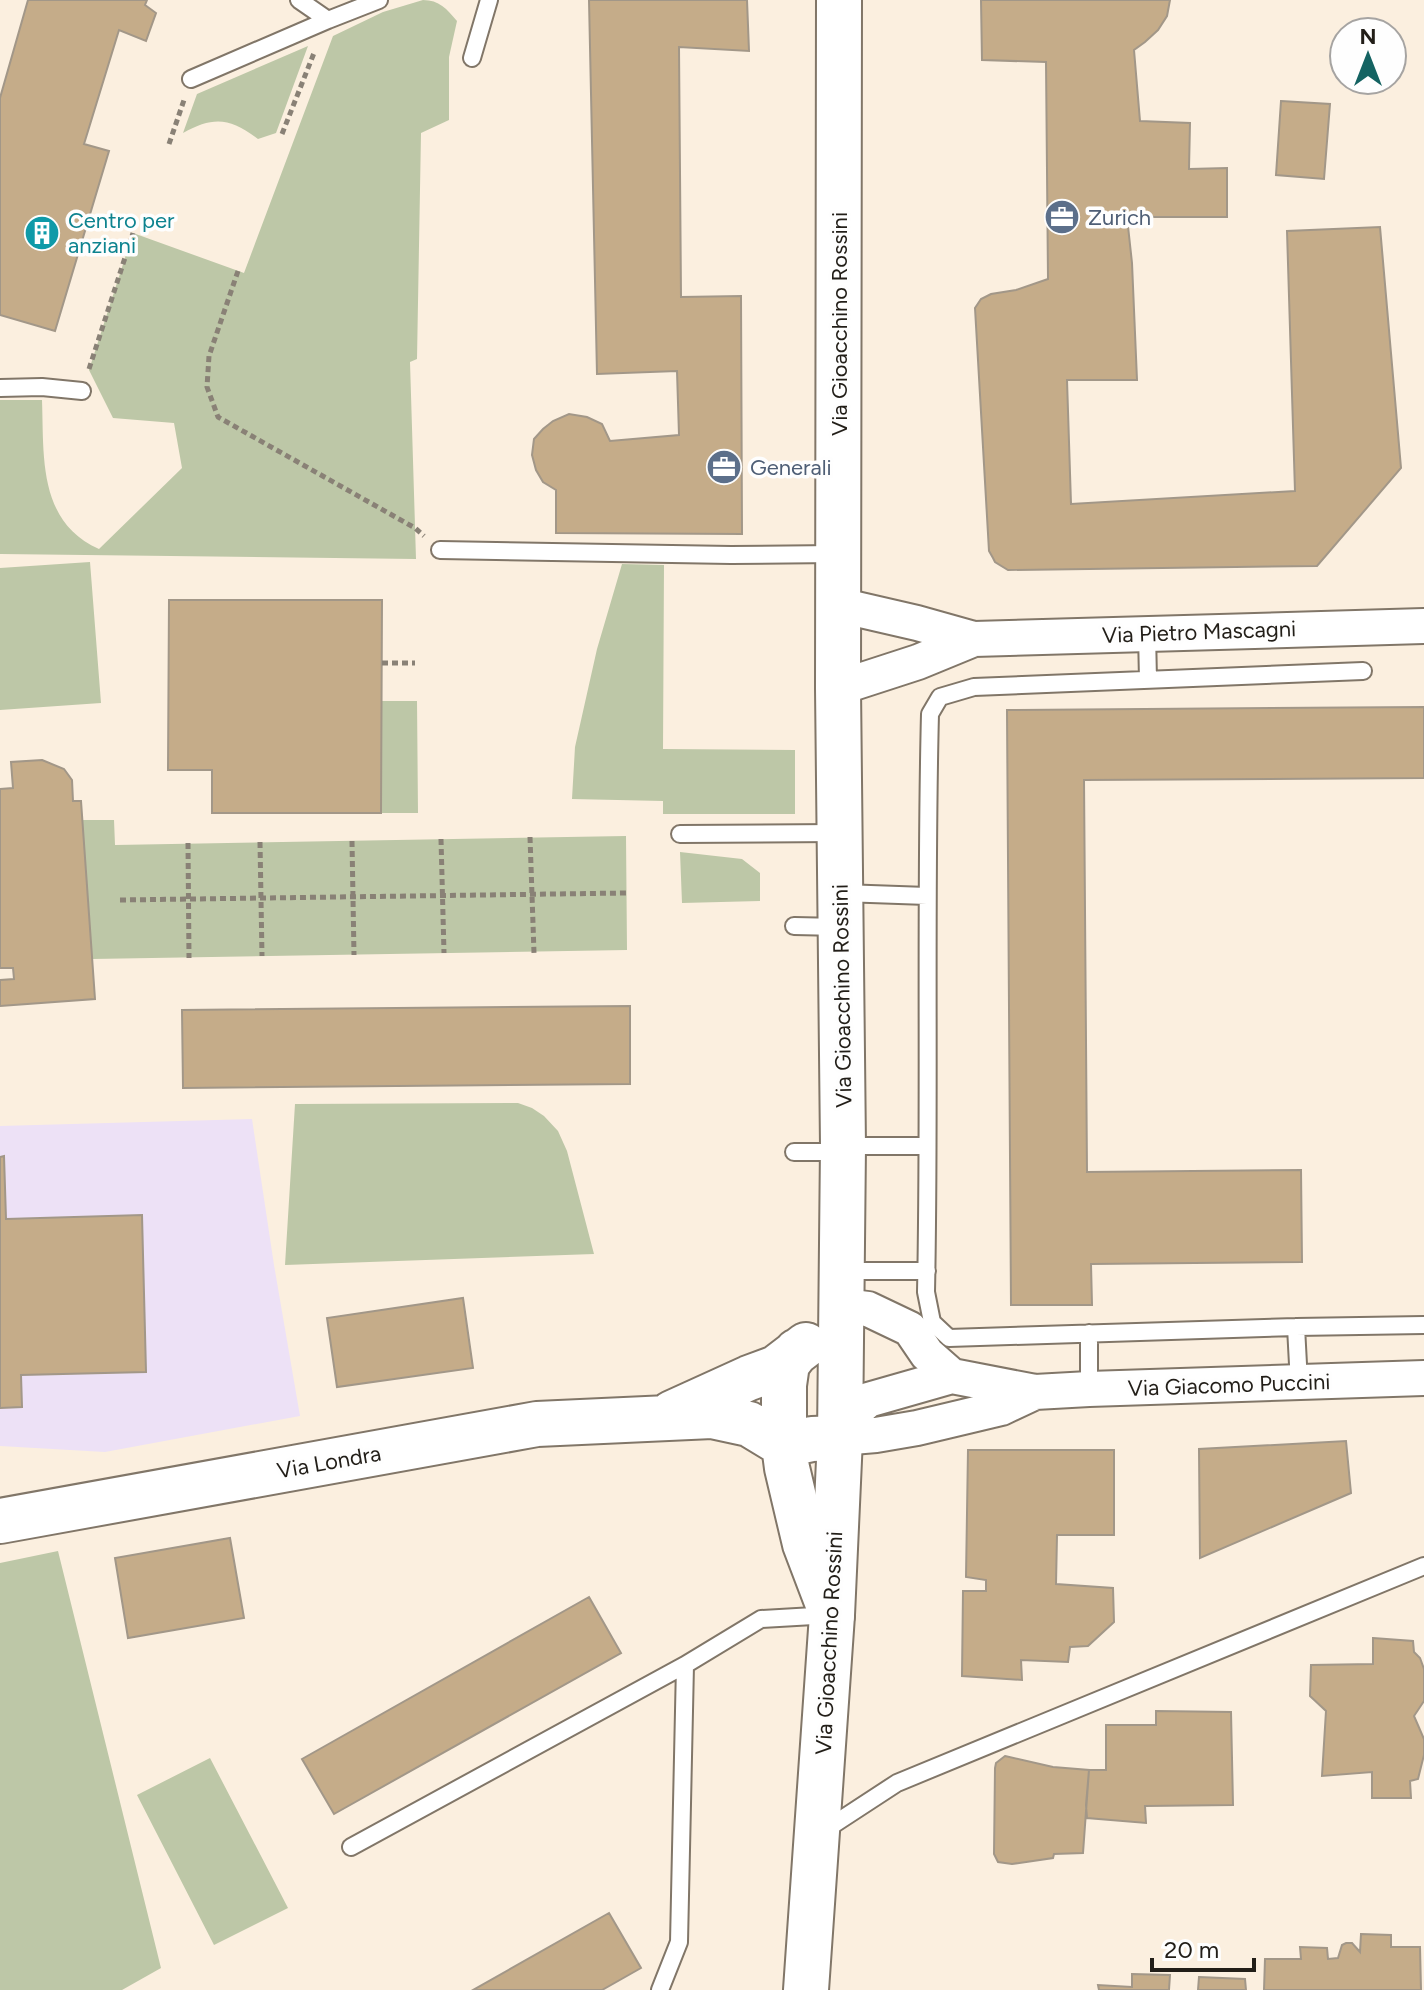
<svg xmlns="http://www.w3.org/2000/svg" width="1424" height="1990" font-family="Figtree,sans-serif">
<style>
.education{fill:#ede1f6}
.green{fill:#bdc7a7}
.building{fill:#c5ac89;stroke:#a29788;stroke-width:2}
.lines{fill:none;stroke-linecap:round;stroke-linejoin:round}
.lane-casing{stroke:#817668;stroke-width:20}
.street-casing{stroke:#817668;stroke-width:38}
.secondary-casing{stroke:#817668;stroke-width:48}
.primary-casing{stroke:#817668;stroke-width:48}
.path{stroke:#898176;stroke-width:5;stroke-dasharray:6 4;stroke-linecap:butt}
.lane{stroke:#fff;stroke-width:16}
.street{stroke:#fff;stroke-width:34}
.secondary{stroke:#fff;stroke-width:44}
.primary{stroke:#fff;stroke-width:44}
.labels{text-anchor:middle;dominant-baseline:central;stroke-width:7;stroke-linejoin:round;paint-order:stroke}
.service-label{font-size:22px;fill:#4e5e75;stroke:#fefefe;text-anchor:start}
.culture-label{font-size:22px;fill:#0d838f;stroke:#fefefe;text-anchor:start}
.street-label{font-size:22px;fill:#221e18;stroke:#fefefe}
</style>
<rect width="100%" height="100%" fill="#fbefdf"/>
<path class="education" d="M 252,1119 L 274,1265 L 300,1416 L 105,1452 L 0,1446 L 0,1126 Z"/>
<path class="green" d="M 423,0 C 439,0 447,9 457,21 L 449,57 L 449,120 L 421,133 L 417,359 L 410,362 L 416,559 L 0,554 L 0,400 L 42,400 C 44,457 38,522 99,549 L 182,468 L 174,423 L 113,418 L 89,370 L 133,233 L 244,273 L 333,36 L 383,12 Z
M 308,46 L 276,133 L 258,139 C 230,118 214,116 183,133 L 197,94 Z
M 90,562 L 101,703 L 0,710 L 0,568 Z
M 622,564 L 664,565 L 663,749 L 795,750 L 795,814 L 663,814 L 663,801 L 572,799 L 575,747 L 597,649 Z
M 382,701 L 417,701 L 418,813 L 381,813 Z
M 82,820 L 114,820 L 115,845 L 626,836 L 627,950 L 92,959 Z
M 680,852 L 742,859 L 760,873 L 760,901 L 682,903 Z
M 518,1103 L 532,1108 L 544,1116 L 558,1131 L 567,1151 L 594,1254 L 285,1265 L 295,1104 Z
M 58,1551 L 161,1968 L 122,1990 L 0,1990 L 0,1563 Z
M 210,1758 L 288,1908 L 214,1945 L 137,1795 Z"/>
<path class="building" d="M 28,0 L 147,0 L 145,5 L 156,13 L 146,41 L 119,30 L 84,144 L 109,151 L 55,331 L 0,315 L 0,98 Z
M 589,0 L 747,0 L 749,51 L 679,47 L 681,297 L 741,296 L 742,534 L 556,533 L 556,490 L 543,482 L 536,470 L 532,455 L 534,439 L 543,429 L 553,421 L 569,414 L 587,417 L 602,424 L 610,441 L 679,435 L 677,371 L 597,374 Z
M 981,0 L 1170,0 L 1167,16 L 1158,30 L 1145,42 L 1134,50 L 1140,121 L 1190,123 L 1189,169 L 1227,168 L 1227,217 L 1127,217 L 1132,263 L 1137,380 L 1067,380 L 1071,504 L 1295,491 L 1287,231 L 1380,227 L 1401,468 L 1317,566 L 1008,570 L 995,562 L 993,558 L 989,551 L 975,308 L 981,299 L 991,294 L 1016,290 L 1048,279 L 1046,62 L 982,60 Z
M 1281,101 L 1330,104 L 1324,179 L 1276,175 Z
M 169,600 L 382,600 L 381,813 L 212,813 L 212,770 L 168,770 Z
M 1424,707 L 1424,778 L 1084,780 L 1087,1172 L 1301,1170 L 1302,1262 L 1091,1264 L 1092,1305 L 1011,1305 L 1007,710 Z
M 42,760 L 64,769 L 72,780 L 73,801 L 81,801 L 95,999 L 0,1006 L 0,980 L 14,979 L 13,968 L 0,968 L 0,789 L 13,788 L 11,762 Z
M 630,1006 L 630,1084 L 183,1088 L 182,1010 Z
M 4,1156 L 6,1219 L 142,1215 L 146,1372 L 21,1375 L 22,1407 L 0,1408 L 0,1157 Z
M 463,1298 L 473,1368 L 337,1387 L 327,1318 Z
M 1346,1441 L 1351,1493 L 1200,1558 L 1199,1449 Z
M 968,1450 L 1114,1450 L 1114,1535 L 1057,1535 L 1056,1584 L 1113,1588 L 1114,1622 L 1088,1646 L 1070,1647 L 1068,1662 L 1021,1660 L 1022,1680 L 962,1676 L 963,1591 L 986,1591 L 986,1580 L 966,1577 Z
M 230,1538 L 244,1618 L 128,1638 L 115,1558 Z
M 589,1597 L 621,1653 L 334,1814 L 302,1759 Z
M 1373,1638 L 1413,1641 L 1414,1652 L 1420,1658 L 1424,1669 L 1424,1701 L 1414,1716 L 1424,1739 L 1424,1755 L 1418,1779 L 1410,1781 L 1411,1798 L 1372,1798 L 1372,1772 L 1322,1776 L 1326,1711 L 1310,1696 L 1311,1665 L 1373,1664 Z
M 1156,1711 L 1231,1712 L 1233,1805 L 1145,1806 L 1146,1823 L 1087,1818 L 1086,1805 L 1089,1770 L 1106,1770 L 1106,1725 L 1156,1725 Z
M 1005,1756 L 1053,1767 L 1089,1770 L 1083,1853 L 1054,1854 L 1053,1858 L 1012,1864 L 998,1862 L 994,1854 L 995,1768 L 996,1763 Z
M 609,1913 L 641,1968 L 602,1990 L 473,1990 Z
M 1361,1934 L 1391,1935 L 1391,1947 L 1420,1947 L 1421,1990 L 1264,1990 L 1265,1959 L 1301,1959 L 1300,1947 L 1327,1948 L 1328,1959 L 1338,1958 L 1342,1945 L 1346,1943 L 1352,1943 L 1360,1952 Z
M 1132,1974 L 1170,1975 L 1169,1990 L 1099,1990 L 1098,1985 L 1132,1987 Z
M 1199,1977 L 1245,1979 L 1246,1990 L 1198,1990 Z"/>
<g class="lines">
<defs>
<path id="lane" d="M 299,0 L 328,20
M 472,58 L 489,0
M 191,79 L 328,20 L 379,0
M 0,388 L 42,387 L 82,391
M 440,550 L 731,555 L 837,554
M 1147,633 L 1148,680
M 1363,671 L 974,687 L 940,697 L 930,714 C 925,907 930,1100 926,1292 L 932,1322 L 949,1338 L 1296,1327 L 1424,1325
M 680,834 L 838,833
M 842,893 L 927,896
M 794,926 L 840,927
M 845,1146 L 927,1146
M 794,1152 L 840,1152
M 844,1271 L 927,1271
M 1296,1327 L 1299,1383
M 1089,1333 L 1089,1389
M 822,1832 L 897,1783 L 1424,1566
M 351,1847 L 685,1665
M 660,1990 L 679,1942 L 685,1665 L 761,1619 L 831,1615"/>
<path id="street" d="M 839,605 L 917,623 L 974,639 L 1424,626
M 838,688 L 918,662 L 974,639
M 842,1306 L 868,1309 L 910,1329 L 927,1354 L 952,1376 L 1035,1392 L 1089,1389 L 1424,1378
M 840,1438 L 876,1435 L 917,1428 L 1001,1408 L 1035,1392
M 840,1438 L 854,1412 L 868,1400 L 952,1376"/>
<path id="secondary" d="M 797,1351 L 787,1364 L 784,1385 L 784,1445 L 787,1468 L 805,1544 L 832,1615
M 672,1413 L 749,1378 L 776,1368 L 806,1345
M 0,1521 L 537,1424 L 712,1416 L 749,1424 L 784,1445 L 812,1439 L 840,1438"/>
<path id="primary" d="M 806,1990 L 832,1615 L 840,1438 L 843,1146 L 838,688 L 839,0"/>
</defs>
<use href="#lane" class="lane-casing"/>
<use href="#street" class="street-casing"/>
<use href="#secondary" class="secondary-casing"/>
<use href="#primary" class="primary-casing"/>
<path class="path" d="M 282,134 L 314,53
M 169,144 L 184,100
M 238,271 L 209,356 L 207,387 L 218,417 L 415,528 L 424,536
M 89,369 L 133,233
M 382,663 L 415,663
M 530,837 L 534,953
M 441,839 L 444,953
M 352,841 L 354,955
M 260,842 L 262,956
M 188,843 L 189,958
M 120,900 L 626,893"/>
<use href="#lane" class="lane"/>
<use href="#street" class="street"/>
<use href="#secondary" class="secondary"/>
<use href="#primary" class="primary"/>
</g>
<defs>
<symbol id="office-disc" viewBox="-11 -11 22 22"><circle r="9.5" fill="#5c6f8a" stroke="#fefefe"/><path d="M-6-3h4V-5.5h4V-3h4V5H-6ZM-1-4.5V-3h2v-1.5ZM-6 0V1H6V0Z" fill="#fff"/></symbol>
<symbol id="building-disc" viewBox="-11 -11 22 22"><circle r="9.5" fill="#0f9aa8" stroke="#fefefe"/><path d="M-4-6H4V6H1V3H-1V6H-4ZM-2.5-4.3h1.7v1.8h-1.7ZM.8-4.3h1.7v1.8H.8ZM-2.5-1h1.7V.8h-1.7ZM.8-1h1.7V.8H.8Z" fill="#fff"/></symbol>
</defs>
<g fill-rule="evenodd">
<use href="#office-disc" x="1042" y="197" width="40" height="40"/>
<use href="#building-disc" x="22" y="213" width="40" height="40"/>
<use href="#office-disc" x="704" y="447" width="40" height="40"/>
</g>
<g class="labels">
<g class="service-label">
<text x="1088" y="217">Zurich</text>
<text x="750" y="467">Generali</text>
</g>
<g class="culture-label">
<text x="68" y="220">Centro per<tspan x="68" dy="25">anziani</tspan></text>
</g>
<g class="street-label">
<text transform="translate(839 324) rotate(-90)">Via Gioacchino Rossini</text>
<text transform="translate(1199 632) rotate(-2)">Via Pietro Mascagni</text>
<text transform="translate(842 996) rotate(-91)">Via Gioacchino Rossini</text>
<text transform="translate(1229 1385) rotate(-2)">Via Giacomo Puccini</text>
<text transform="translate(329 1462) rotate(-10)">Via Londra</text>
<text transform="translate(829 1643) rotate(-87)">Via Gioacchino Rossini</text>
</g>
</g>
<g transform="translate(1368 56)"><circle r="38" fill="#fefefe" stroke="#a6a4a2" stroke-width="2"/>
<path d="M0-6L14 30L0 20L-14 30Z" fill="#146362"/>
<text y="-12" font-size="22" font-weight="bold" text-anchor="middle" fill="#221e18">N</text>
</g>
<path d="M1152 1958v12h102v-12" fill="none" stroke="#221e18" stroke-width="4"/>
<text x="1164" y="1958" font-size="24" fill="#221e18" stroke="#fefefe" stroke-width="6" paint-order="stroke">20 m</text>
</svg>
